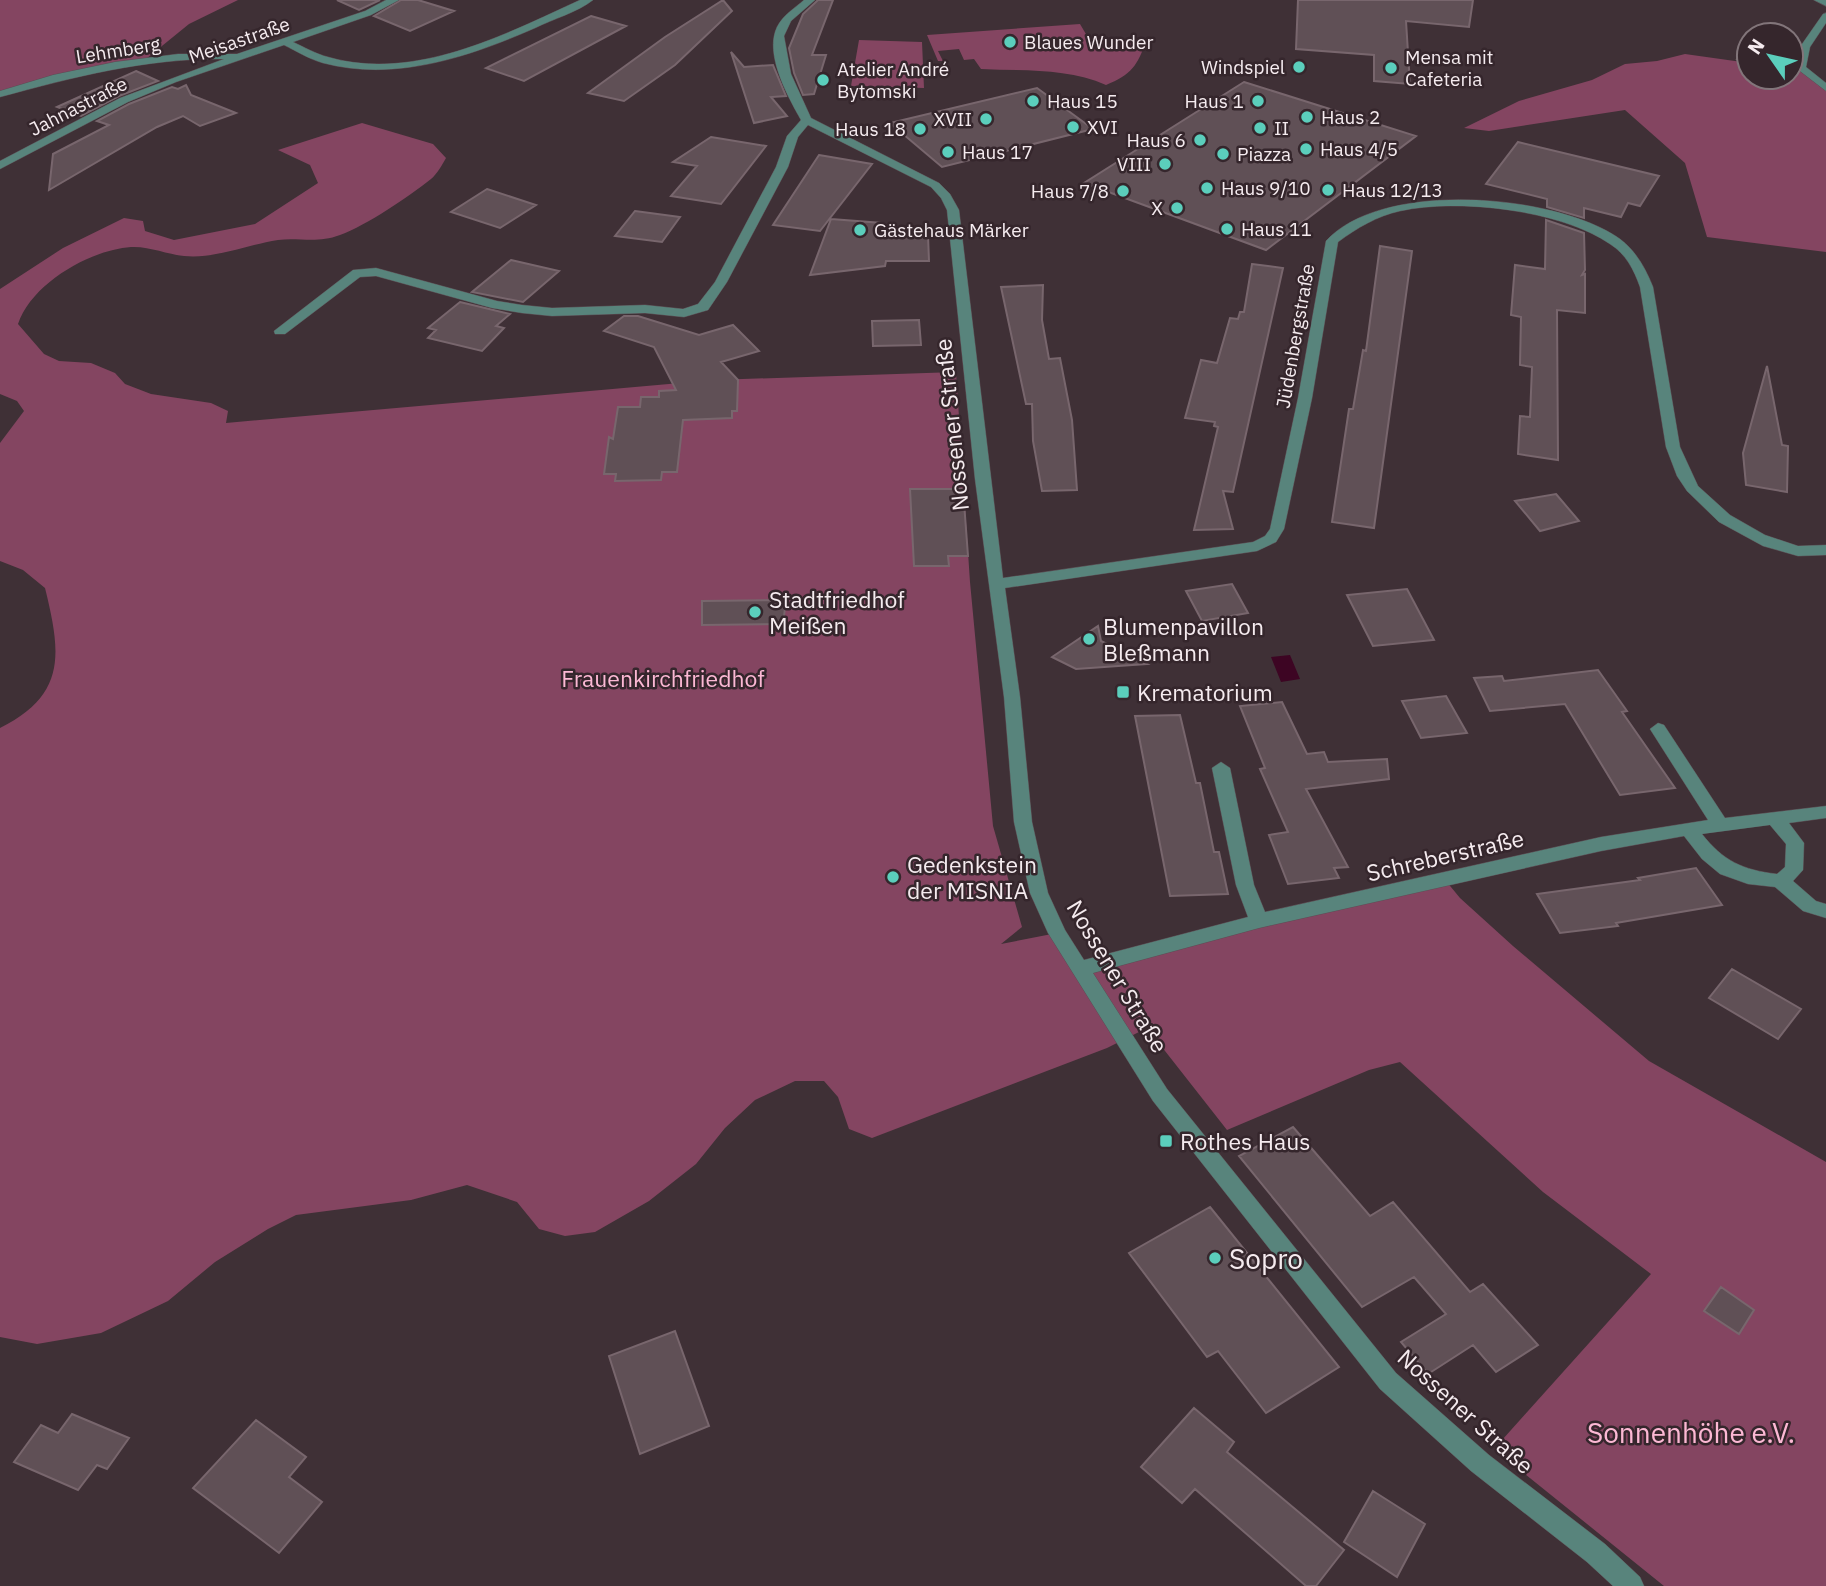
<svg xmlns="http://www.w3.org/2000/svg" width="1826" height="1586" font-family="'IBM Plex Sans',sans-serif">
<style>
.green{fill:#844561}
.water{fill:#3d0523}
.building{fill:#605056;stroke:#78666d;stroke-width:2}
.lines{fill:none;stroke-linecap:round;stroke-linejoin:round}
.minor-casing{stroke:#5c4e54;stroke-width:1}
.minor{fill:#58847c;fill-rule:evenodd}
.poi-dot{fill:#5bcebc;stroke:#35262c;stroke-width:2.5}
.labels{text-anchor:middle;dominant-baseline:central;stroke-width:5;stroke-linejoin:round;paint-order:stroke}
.far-street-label{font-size:19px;fill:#f5ebef;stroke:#35262c}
.far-poi-label{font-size:19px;fill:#f5ebef;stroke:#35262c;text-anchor:start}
.street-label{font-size:23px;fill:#f5ebef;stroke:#35262c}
.poi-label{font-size:23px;fill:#f5ebef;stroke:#35262c;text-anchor:start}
.park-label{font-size:23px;fill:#fcb8d4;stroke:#35262c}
.near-poi-label{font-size:28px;fill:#f5ebef;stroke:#35262c;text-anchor:start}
.near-park-label{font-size:28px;fill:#fcb8d4;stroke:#35262c}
</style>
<rect width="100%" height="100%" fill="#3f3036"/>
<path class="green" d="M 0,0 L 238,0 L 189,24 L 141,63 L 0,94 Z
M 1080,24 L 1096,51 L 1097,47 L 1146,41 C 1138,65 1131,75 1106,85 C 1068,68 1023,71 981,69 L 974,59 L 964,60 L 959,49 L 938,51 L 943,61 L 938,61 L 927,35 Z
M 859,40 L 922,42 L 924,88 L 851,86 Z
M 1685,54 L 1749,63 L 1749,77 L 1791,77 L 1791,67 L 1801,68 L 1826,88 L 1826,252 L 1707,237 L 1685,163 L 1625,110 L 1489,131 L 1464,128 L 1519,101 L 1592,80 L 1625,64 L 1657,61 Z
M 362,123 L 433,144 L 446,158 C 442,165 437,174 431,179 C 408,197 367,225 340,235 C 316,244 299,237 278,240 C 246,245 216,259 184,256 C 166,254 149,246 131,247 C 90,250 32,283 18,324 L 44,354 L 59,361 L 91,363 L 115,373 L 125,384 L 151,394 L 211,403 L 228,411 L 226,423 L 714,380 L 956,372 L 970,582 L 993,826 L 1022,927 L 1001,944 L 1057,933 L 1080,969 L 1446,881 L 1460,898 L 1513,946 L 1649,1061 L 1826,1162 L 1826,1586 L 1664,1586 L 1494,1449 L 1651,1274 L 1543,1192 L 1400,1062 L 1369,1070 L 1227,1130 L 1147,1028 L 1107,1048 L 872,1138 L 849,1129 L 838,1097 L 824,1081 L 795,1081 L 755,1100 L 725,1128 L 696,1164 L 649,1201 L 595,1232 L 565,1236 L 539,1229 L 517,1202 L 467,1185 L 411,1200 L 296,1215 L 268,1229 L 215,1262 L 168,1301 L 101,1333 L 37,1344 L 0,1337 L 0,728 C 67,695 61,653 45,588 L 23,570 L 0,561 L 0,443 L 24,411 L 17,401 L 0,394 L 0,289 L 63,248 L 124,218 L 143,221 L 145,231 L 174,240 L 255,224 L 318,183 L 310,165 L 278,150 Z"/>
<path class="water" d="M 1290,655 L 1300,679 L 1281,682 L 1271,657 Z"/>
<path class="building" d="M 337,0 L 380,0 L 359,10 Z
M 401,0 L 418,0 L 454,11 L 410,31 L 374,16 Z
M 723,0 L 732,11 L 675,65 L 624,101 L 588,93 L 665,37 Z
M 818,0 L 833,0 L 812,55 L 826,55 L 814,94 L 803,95 L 794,73 L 789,48 L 803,14 Z
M 1298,0 L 1473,0 L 1469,27 L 1406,21 L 1410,84 L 1374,81 L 1374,55 L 1296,49 Z
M 591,16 L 626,26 L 524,81 L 486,68 Z
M 1754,31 L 1775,35 L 1749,35 L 1749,60 L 1737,59 L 1749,32 Z
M 731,52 L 744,67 L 773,65 L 786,96 L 771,97 L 787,116 L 754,123 Z
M 136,71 L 158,81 L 119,96 L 81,116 L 57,107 Z
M 1244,82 L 1416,136 L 1266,250 L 1084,183 Z
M 186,85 L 191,95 L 236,113 L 200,126 L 183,116 L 157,127 L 49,190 L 53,154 L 109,125 L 97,121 L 129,104 L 172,87 L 178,89 Z
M 1037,88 L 1093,129 L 942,167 L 890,123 Z
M 711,137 L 766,146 L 721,204 L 671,196 L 697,166 L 673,162 Z
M 1518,142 L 1659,176 L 1640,206 L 1628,203 L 1621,217 L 1584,208 L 1584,218 L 1547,207 L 1547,199 L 1486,184 Z
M 819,155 L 872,164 L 820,231 L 773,225 Z
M 487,189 L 536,205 L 500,228 L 451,212 Z
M 635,211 L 680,217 L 662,242 L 615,236 Z
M 831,219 L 882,223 L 877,235 L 928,235 L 929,261 L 886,261 L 885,266 L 810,275 Z
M 1546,220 L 1584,233 L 1585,270 L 1582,275 L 1585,274 L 1585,313 L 1557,310 L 1558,460 L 1518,454 L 1520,416 L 1530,417 L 1532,367 L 1520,365 L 1521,317 L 1511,315 L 1515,265 L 1545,269 Z
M 1380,246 L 1412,251 L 1374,528 L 1332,522 L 1349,409 L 1353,409 L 1363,350 L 1366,351 Z
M 511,260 L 559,271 L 523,302 L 472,292 Z
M 1252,264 L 1283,268 L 1233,492 L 1223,491 L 1233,529 L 1194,530 L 1218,427 L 1214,426 L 1215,422 L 1185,418 L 1201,360 L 1217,363 L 1230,318 L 1238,319 L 1240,312 L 1244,312 Z
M 1043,285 L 1042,320 L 1049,359 L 1060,358 L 1072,420 L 1077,490 L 1042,491 L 1033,441 L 1032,404 L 1026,404 L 1001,287 Z
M 460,302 L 510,314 L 496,326 L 504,328 L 482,351 L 428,338 L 436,330 L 428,328 Z
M 624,316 L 638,316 L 699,335 L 733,325 L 759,351 L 721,362 L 738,380 L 737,411 L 732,411 L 732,418 L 683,420 L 677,472 L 662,472 L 661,480 L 615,481 L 616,474 L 604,474 L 609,437 L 613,439 L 618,407 L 640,407 L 641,397 L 659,397 L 659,391 L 676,390 L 654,347 L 604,331 Z
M 919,320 L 921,345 L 873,346 L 872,321 Z
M 1767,366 L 1782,445 L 1788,446 L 1787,492 L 1746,485 L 1743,453 Z
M 910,489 L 963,489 L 968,556 L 948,556 L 949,566 L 914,566 Z
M 1556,494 L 1579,521 L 1540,531 L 1515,501 Z
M 1232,584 L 1248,613 L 1202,621 L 1186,591 Z
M 1407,589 L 1434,640 L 1373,646 L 1347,595 Z
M 786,600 L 783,624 L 702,625 L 702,601 Z
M 1098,626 L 1101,641 L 1147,664 L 1076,669 L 1052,657 Z
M 1598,670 L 1627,711 L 1622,712 L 1675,788 L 1620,795 L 1565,704 L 1490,711 L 1474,678 L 1502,676 L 1504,681 Z
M 1446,696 L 1467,733 L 1421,738 L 1402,701 Z
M 1282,702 L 1307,754 L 1324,752 L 1328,762 L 1387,759 L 1389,779 L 1306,789 L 1348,867 L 1334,868 L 1339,878 L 1288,884 L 1269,835 L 1288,832 L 1260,769 L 1265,768 L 1240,706 Z
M 1180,715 L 1196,783 L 1200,783 L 1214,852 L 1219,852 L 1228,894 L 1170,896 L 1135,716 Z
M 1696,868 L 1722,905 L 1616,923 L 1618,926 L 1560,933 L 1537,894 L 1640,880 L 1638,878 Z
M 1732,969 L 1801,1009 L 1778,1039 L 1709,998 Z
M 1293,1127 L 1370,1216 L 1393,1202 L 1470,1292 L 1483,1284 L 1538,1345 L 1496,1372 L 1473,1345 L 1428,1374 L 1401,1342 L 1446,1314 L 1414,1277 L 1362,1307 L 1239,1156 Z
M 1210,1207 L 1339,1367 L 1266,1413 L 1218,1351 L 1207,1357 L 1129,1253 Z
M 1721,1287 L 1754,1310 L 1739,1334 L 1704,1311 Z
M 675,1331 L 709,1426 L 640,1454 L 609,1356 Z
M 1194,1408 L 1234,1442 L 1227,1452 L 1344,1550 L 1316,1586 L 1306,1586 L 1195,1489 L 1182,1503 L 1141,1467 Z
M 72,1414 L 129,1438 L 107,1469 L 97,1465 L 78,1490 L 14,1462 L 41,1425 L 58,1433 Z
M 256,1420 L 306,1457 L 289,1477 L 322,1502 L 279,1553 L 193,1488 Z
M 1373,1491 L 1425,1524 L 1397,1577 L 1344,1542 Z"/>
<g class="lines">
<defs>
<path id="minor" d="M 386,0 L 399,0 L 371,15 L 293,42 C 304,47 316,54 328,57 C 414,82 504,35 580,0 L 593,0 C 578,12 553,19 535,28 C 469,57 395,82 323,63 C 309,59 296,51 284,45 L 176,82 L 128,102 L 0,169 L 0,161 L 120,98 L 224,59 C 146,58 74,77 0,97 L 0,91 L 53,75 L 115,62 L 178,54 L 237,54 L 365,11 Z
M 804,0 L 815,0 L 791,21 L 784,36 L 791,74 L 811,118 L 939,183 L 950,194 L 959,210 L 1003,578 L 1253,542 L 1265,536 L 1270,529 L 1298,398 L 1326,241 C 1382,179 1557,194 1620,239 C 1636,251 1646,269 1653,287 L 1680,447 L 1698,486 L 1730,515 L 1765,535 L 1798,546 L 1826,545 L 1826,555 L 1798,556 L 1763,546 L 1719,522 L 1687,491 L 1677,476 L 1666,447 L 1640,287 C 1634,270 1626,254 1610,244 C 1561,210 1458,198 1400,211 C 1377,216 1357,228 1338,242 L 1312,398 L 1284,529 L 1276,542 L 1257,551 L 1005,588 L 1020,697 L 1032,822 L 1048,893 L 1065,930 L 1084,960 L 1248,917 L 1236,885 L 1212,768 L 1221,762 L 1230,768 L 1254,885 L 1265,912 L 1601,837 L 1708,820 L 1650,729 L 1658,723 L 1664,725 L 1725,818 L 1826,806 L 1826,818 L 1789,823 L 1804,843 L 1803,870 L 1793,881 L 1816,901 L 1826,904 L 1826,918 L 1803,911 L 1775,887 L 1748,884 L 1720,874 L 1702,859 L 1684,836 L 1601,851 L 1259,928 L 1093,973 L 1167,1089 L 1396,1373 L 1489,1455 L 1605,1544 L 1640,1577 L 1644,1586 L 1613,1586 L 1587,1562 L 1471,1471 L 1380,1389 L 1153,1101 L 1048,933 L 1030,893 L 1014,822 L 1004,697 L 975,479 L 947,210 L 941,198 L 931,187 L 808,125 L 798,137 L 788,167 L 727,282 L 708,310 L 684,317 L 645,313 L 552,316 L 522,313 L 492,308 L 376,276 L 360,277 L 285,334 L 275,334 L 274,331 L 353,270 L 376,268 L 497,301 L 522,305 L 552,308 L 645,305 L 683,309 L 698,304 L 715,282 L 776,167 L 787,136 L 801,120 C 788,97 764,54 777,27 C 783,15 795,8 804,0 ZM 1770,825 L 1786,844 L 1785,867 L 1777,874 C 1743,870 1723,861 1702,834 Z
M 1814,0 L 1826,0 L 1826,6 Z
M 1826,13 L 1826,23 L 1810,47 L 1806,67 L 1826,83 L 1826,91 L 1796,68 L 1800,47 L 1823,14 Z"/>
</defs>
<use href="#minor" class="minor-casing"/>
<use href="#minor" class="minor"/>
</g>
<g class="poi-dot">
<circle cx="1010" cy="42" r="7"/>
<circle cx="1299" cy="67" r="7"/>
<circle cx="1391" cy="68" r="7"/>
<circle cx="823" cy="80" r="7"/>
<circle cx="1033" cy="101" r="7"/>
<circle cx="1258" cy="101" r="7"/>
<circle cx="1307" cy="117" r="7"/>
<circle cx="986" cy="119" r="7"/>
<circle cx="1073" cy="127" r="7"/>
<circle cx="1260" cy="128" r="7"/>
<circle cx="920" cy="129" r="7"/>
<circle cx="1200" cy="140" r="7"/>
<circle cx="1306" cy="149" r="7"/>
<circle cx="948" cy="152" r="7"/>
<circle cx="1223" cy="154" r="7"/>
<circle cx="1165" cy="164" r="7"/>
<circle cx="1207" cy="188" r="7"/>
<circle cx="1328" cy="190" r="7"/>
<circle cx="1123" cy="191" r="7"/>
<circle cx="1177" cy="208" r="7"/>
<circle cx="1227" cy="229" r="7"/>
<circle cx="860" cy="230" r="7"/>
<circle cx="755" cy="612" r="7"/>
<circle cx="1089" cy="639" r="7"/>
<rect x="1116" y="685" width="14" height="14" rx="3.5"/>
<circle cx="893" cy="877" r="7"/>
<rect x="1159" y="1134" width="14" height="14" rx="3.5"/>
<circle cx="1215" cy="1258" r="7"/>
</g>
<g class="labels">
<g class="far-street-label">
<text transform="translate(239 40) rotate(-19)">Meisastraße</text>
<text transform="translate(118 50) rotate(-9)">Lehmberg</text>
<text transform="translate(78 106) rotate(-27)">Jahnastraße</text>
<text transform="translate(1295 336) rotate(-80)">Jüdenbergstraße</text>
</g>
<g class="far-poi-label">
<text x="1024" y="42">Blaues Wunder</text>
<text x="1405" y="57">Mensa mit<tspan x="1405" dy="22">Cafeteria</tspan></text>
<text x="1285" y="67" text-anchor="end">Windspiel</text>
<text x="837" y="69">Atelier André<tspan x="837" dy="22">Bytomski</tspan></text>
<text x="1047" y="101">Haus 15</text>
<text x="1244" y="101" text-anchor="end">Haus 1</text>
<text x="1321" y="117">Haus 2</text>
<text x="972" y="119" text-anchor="end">XVII</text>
<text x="1087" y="127">XVI</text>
<text x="1274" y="128">II</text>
<text x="906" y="129" text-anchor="end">Haus 18</text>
<text x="1186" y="140" text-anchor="end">Haus 6</text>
<text x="1320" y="149">Haus 4/5</text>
<text x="962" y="152">Haus 17</text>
<text x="1237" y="154">Piazza</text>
<text x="1151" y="164" text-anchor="end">VIII</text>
<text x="1221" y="188">Haus 9/10</text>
<text x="1342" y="190">Haus 12/13</text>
<text x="1109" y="191" text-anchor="end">Haus 7/8</text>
<text x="1163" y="208" text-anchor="end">X</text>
<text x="1241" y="229">Haus 11</text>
<text x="874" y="230">Gästehaus Märker</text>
</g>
<g class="street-label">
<text transform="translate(951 425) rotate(-96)">Nossener Straße</text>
<text transform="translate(1445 855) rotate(-13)">Schreberstraße</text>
<text transform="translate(1118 976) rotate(59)">Nossener Straße</text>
<text transform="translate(1466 1411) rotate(42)">Nossener Straße</text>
</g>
<g class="poi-label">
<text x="769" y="599">Stadtfriedhof<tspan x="769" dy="26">Meißen</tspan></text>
<text x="1103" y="626">Blumenpavillon<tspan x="1103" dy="26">Bleßmann</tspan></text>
<text x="1137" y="692">Krematorium</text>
<text x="907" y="864">Gedenkstein<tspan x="907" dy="26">der MISNIA</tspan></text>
<text x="1180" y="1141">Rothes Haus</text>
</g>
<g class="park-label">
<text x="663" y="678">Frauenkirchfriedhof</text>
</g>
<g class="near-poi-label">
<text x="1229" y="1258">Sopro</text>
</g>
<g class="near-park-label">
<text x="1691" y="1432">Sonnenhöhe e.V.</text>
</g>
</g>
<g transform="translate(1770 56) rotate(304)"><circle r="33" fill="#35262c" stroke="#82757a" stroke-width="2"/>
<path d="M0-5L12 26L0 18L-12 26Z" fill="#5bcebc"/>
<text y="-10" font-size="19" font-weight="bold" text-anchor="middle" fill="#f5ebef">N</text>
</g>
</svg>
